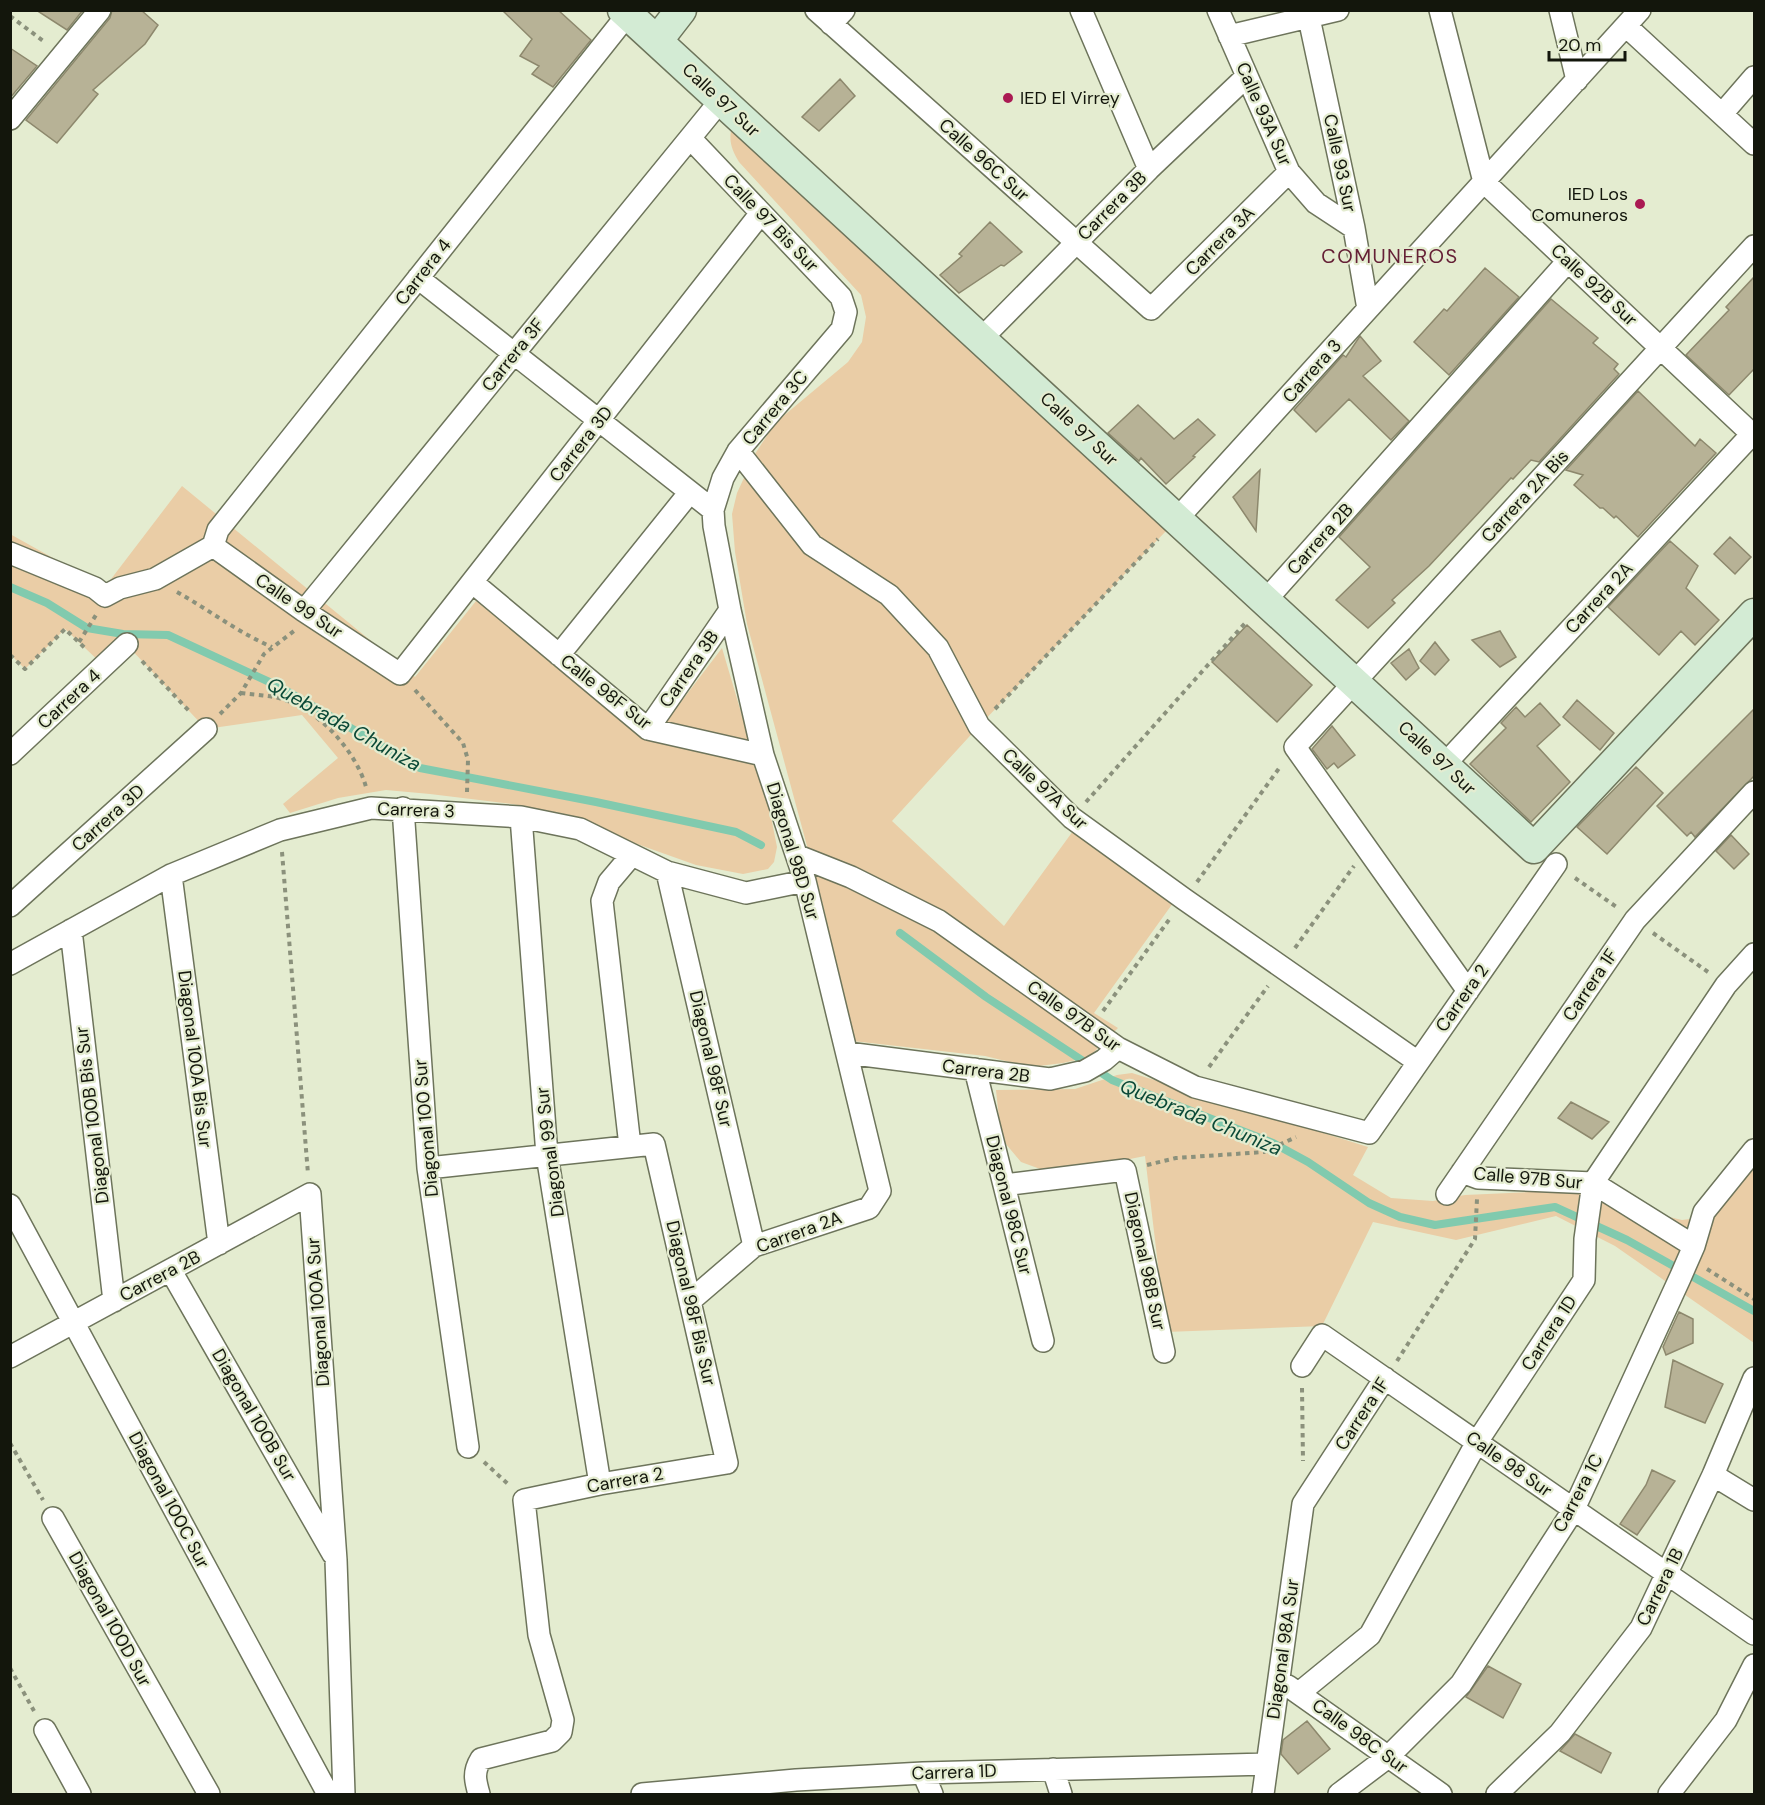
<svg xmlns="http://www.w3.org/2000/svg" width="1765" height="1805" font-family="'DM Sans',sans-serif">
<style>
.green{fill:#eacda6}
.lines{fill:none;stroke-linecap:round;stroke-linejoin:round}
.stream{stroke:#81caae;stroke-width:8}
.building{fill:#b7b296;stroke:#8d886d;stroke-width:1.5}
.street-casing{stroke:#6d745b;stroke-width:24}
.secondary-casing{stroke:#6d745b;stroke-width:33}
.path{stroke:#8b917c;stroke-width:4;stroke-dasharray:4.5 4.5;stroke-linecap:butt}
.street{stroke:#fff;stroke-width:21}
.secondary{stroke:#d3ebd4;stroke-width:30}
.poi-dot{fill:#aa1a53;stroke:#e4ecd0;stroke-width:2}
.labels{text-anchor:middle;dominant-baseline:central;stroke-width:4.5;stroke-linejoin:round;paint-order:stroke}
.poi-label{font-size:18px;fill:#13160c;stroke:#e4ecd0;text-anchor:start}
.street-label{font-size:18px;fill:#13160c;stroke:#e4ecd0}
.neighbourhood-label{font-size:20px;letter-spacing:1.5px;fill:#652036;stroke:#e4ecd0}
.water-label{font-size:20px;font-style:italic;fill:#0b4937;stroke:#e4ecd0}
</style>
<rect width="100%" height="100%" fill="#e4ecd0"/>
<path class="green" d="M 732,127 L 1166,531 L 979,726 L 892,821 L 1004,926 L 1073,831 L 1173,903 L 1094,1013 L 1118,1028 L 1089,1057 L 1063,1063 L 1031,1067 L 985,1056 L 853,1041 L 823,905 L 747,624 L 735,552 L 732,514 L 737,493 L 755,454 L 775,423 L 848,362 L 862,342 L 866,317 L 861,295 L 739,162 C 732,150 728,141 732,127 Z
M 182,486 L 415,677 L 476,601 L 652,740 L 722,648 L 769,807 L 777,847 L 774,862 L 768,869 L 743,874 L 696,865 L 637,844 L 570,815 L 512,804 L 430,794 L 386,790 L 338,798 L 290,813 L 283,804 L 338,758 L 302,715 L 206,729 L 127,645 L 104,666 L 65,629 L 25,669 L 11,655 L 10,534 L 105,587 Z
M 1132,1073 L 1368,1147 L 1353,1175 L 1391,1198 L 1433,1201 L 1465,1195 L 1530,1192 L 1604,1192 L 1657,1214 L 1682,1220 L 1706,1217 L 1754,1159 L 1754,1343 L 1615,1246 L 1556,1216 L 1456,1240 L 1373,1222 L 1322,1326 L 1166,1332 L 1145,1156 L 1054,1174 L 1021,1162 L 1001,1138 L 996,1090 L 1075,1089 L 1117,1075 Z"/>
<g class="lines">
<path class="stream" d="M 10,587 L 47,603 L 87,628 L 123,634 L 168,635 L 278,686 L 420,768 L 596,802 L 736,832 L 761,845
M 900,933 L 986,997 L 1112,1080 L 1273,1143 L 1308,1162 L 1369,1203 L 1400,1217 L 1435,1225 L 1555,1207 L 1627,1240 L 1754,1311"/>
</g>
<path class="building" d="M 36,10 L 83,10 L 67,30 Z
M 112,10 L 141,10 L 158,25 L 145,44 L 93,90 L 98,94 L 57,143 L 26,120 L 110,18 Z
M 502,10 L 558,10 L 591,40 L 553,87 L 532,74 L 539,66 L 520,56 L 532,39 Z
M 10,48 L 37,66 L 10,98 Z
M 840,79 L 855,96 L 819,131 L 802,117 Z
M 990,222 L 1022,252 L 1004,266 L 1001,265 L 959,293 L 940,275 L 962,256 L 959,254 Z
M 1485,268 L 1519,297 L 1449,375 L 1414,342 L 1444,309 L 1447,311 Z
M 1755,276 L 1755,368 L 1729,395 L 1686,355 L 1729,310 L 1726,307 Z
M 1551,299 L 1598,338 L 1593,343 L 1618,364 L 1614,369 L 1619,374 L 1539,462 L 1531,460 L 1513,479 L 1511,478 L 1429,566 L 1392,600 L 1395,603 L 1368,628 L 1336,600 L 1370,567 L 1339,537 Z
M 1360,336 L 1381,361 L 1363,376 L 1409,421 L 1391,440 L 1349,399 L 1316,432 L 1294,410 L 1343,355 L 1346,357 Z
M 1638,391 L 1695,446 L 1700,439 L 1716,453 L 1638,537 L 1616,516 L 1614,518 L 1603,508 L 1600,508 L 1574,485 L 1583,475 L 1566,470 Z
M 1138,405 L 1174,439 L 1198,419 L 1215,435 L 1193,456 L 1195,457 L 1166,484 L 1141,458 L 1139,461 L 1108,433 Z
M 1260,470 L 1256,531 L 1233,497 Z
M 1730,537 L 1751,557 L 1735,574 L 1714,554 Z
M 1670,541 L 1698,566 L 1686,588 L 1719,620 L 1695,645 L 1681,631 L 1659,655 L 1608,607 Z
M 1247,625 L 1312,685 L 1277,722 L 1212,662 Z
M 1500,631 L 1516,657 L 1500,667 L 1472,640 Z
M 1435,642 L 1449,660 L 1435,675 L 1420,661 Z
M 1409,649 L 1419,668 L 1406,680 L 1391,663 Z
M 1577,700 L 1614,733 L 1600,750 L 1563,717 Z
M 1540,703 L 1560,725 L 1537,746 L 1570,782 L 1531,822 L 1470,764 L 1506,728 L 1501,723 L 1516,707 L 1525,717 Z
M 1755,708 L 1755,775 L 1695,837 L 1691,832 L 1687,836 L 1657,806 Z
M 1332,726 L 1355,755 L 1338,768 L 1334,763 L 1327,769 L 1312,749 Z
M 1636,767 L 1663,793 L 1607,854 L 1577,827 Z
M 1731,835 L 1749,854 L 1734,869 L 1716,851 Z
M 1571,1102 L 1609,1122 L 1592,1139 L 1558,1118 Z
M 1679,1312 L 1693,1319 L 1693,1343 L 1666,1355 L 1663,1347 Z
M 1673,1360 L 1723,1384 L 1705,1423 L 1665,1407 Z
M 1652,1470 L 1675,1481 L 1637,1535 L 1620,1524 L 1646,1485 Z
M 1488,1666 L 1521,1684 L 1503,1718 L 1466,1697 Z
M 1307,1721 L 1330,1749 L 1298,1774 L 1281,1754 L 1283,1740 Z
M 1575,1734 L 1611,1753 L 1601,1773 L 1560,1751 Z"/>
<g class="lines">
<defs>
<path id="street" d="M 816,10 L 1151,309 L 1289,172
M 1081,10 L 1149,169
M 1218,10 L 1289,172 L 1316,203 L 1354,228
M 1440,10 L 1484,182 L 1754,436
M 1560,10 L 1577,80
M 628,14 L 218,530 L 213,546 L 304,611 L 400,674 L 761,213
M 1309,18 L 1354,228 L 1368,309
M 831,24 L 844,10
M 1626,26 L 1754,144
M 1229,36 L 1338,10
M 1722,114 L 1754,77
M 10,119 L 100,10
M 690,138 L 841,297 L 846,312 L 842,329 L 738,451 L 723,478 L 713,510 L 714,526 L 730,610 L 763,755 L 805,881 L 880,1191 L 869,1208 L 754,1246 L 690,1301
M 418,278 L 713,510
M 981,339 L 1149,169 L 1247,76
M 738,451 L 812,545 L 889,595 L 938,648 L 979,726 L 1072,818 L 1184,899 L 1418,1062
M 1177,519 L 1640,10
M 10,553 L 95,588 L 105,596 L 120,588 L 155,579 L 213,546
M 472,582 L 648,729 L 763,755
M 1265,601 L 1568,261
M 304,611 L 721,100
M 559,655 L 690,492
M 648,729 L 730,610
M 10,754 L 127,644
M 1444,765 L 1754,432
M 403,808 L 428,1168 L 468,1447
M 521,817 L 547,1155 L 600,1484
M 798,856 L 851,877 L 939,921 L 1118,1048 L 1195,1087 L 1369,1133 L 1556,864
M 667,872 L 754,1246
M 171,875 L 219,1244
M 10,906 L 206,729
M 71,930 L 114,1301
M 10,964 L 171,875 L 280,830 L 371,808 L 521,817 L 580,829 L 667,872 L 746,893 L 805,881
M 1468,991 L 1295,747 L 1754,246
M 847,1053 L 1050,1079 L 1085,1071 L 1104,1060 L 1118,1048
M 975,1069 L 1043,1341
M 630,1146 L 602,901 L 609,882 L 631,856
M 428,1168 L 654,1144 L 727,1463 L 600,1484 L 524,1500 L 539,1635 L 563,1720 L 561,1732 L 552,1741 L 481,1759 C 473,1772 475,1780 479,1794
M 1462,1172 L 1478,1178 L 1593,1183 L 1694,1246
M 1004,1185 L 1125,1170 L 1164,1352
M 1447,1194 L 1635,920 L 1754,792
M 10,1205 L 328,1794
M 171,1271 L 333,1554
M 10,1357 L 310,1194 L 336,1560 L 344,1794
M 1302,1366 L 1322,1335 L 1754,1634
M 1713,1475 L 1754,1500
M 53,1518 L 209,1794
M 1288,1686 L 1441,1794
M 1299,1693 L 1370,1635 L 1477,1442 L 1584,1280 L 1585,1239 L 1593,1183 L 1726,985 L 1754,954
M 45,1730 L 80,1794
M 1053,1769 L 1061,1794
M 923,1773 L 932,1794
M 642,1794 L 796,1780 L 923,1773 L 1267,1764
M 1263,1794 L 1303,1504 L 1385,1378
M 1339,1794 L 1388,1757 L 1461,1684 L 1574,1509 L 1680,1278 L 1694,1246 L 1704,1212 L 1754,1150
M 1497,1794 L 1560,1733 L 1641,1628 L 1713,1475 L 1754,1378
M 1669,1794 L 1726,1720 L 1754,1665"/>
<path id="secondary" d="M 623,10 L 1534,848 L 1754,614
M 657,41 L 681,10"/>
</defs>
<use href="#street" class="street-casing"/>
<use href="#secondary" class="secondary-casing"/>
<path class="path" d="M 10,16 L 46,43
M 177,592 C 209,610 239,633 272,647
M 79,642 L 96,615
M 10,655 L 25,669 L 65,629 L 87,650
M 142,661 L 190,712
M 415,690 L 463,743 L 468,760 L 467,792
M 241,693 C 254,695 269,695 282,699 C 318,709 356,751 366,787
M 995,709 L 1158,539
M 220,714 L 241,693 L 264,654 L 294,631
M 1086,802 L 1247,621
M 282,852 L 308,1174
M 1575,878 L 1618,908
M 1197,882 L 1280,767
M 1653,933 L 1708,972
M 1295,948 L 1354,866
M 1103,1011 L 1171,917
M 1209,1067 L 1268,986
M 1147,1165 L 1176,1158 L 1264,1152 L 1296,1137
M 1707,1269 L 1754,1299
M 1397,1361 L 1475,1239 L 1477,1199
M 1302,1388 L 1303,1461
M 10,1443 L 43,1500
M 484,1462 L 509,1485
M 10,1668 L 34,1711"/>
<use href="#street" class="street"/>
<use href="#secondary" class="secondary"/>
</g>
<g class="poi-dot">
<circle cx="1008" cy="98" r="6"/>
<circle cx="1640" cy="204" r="6"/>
</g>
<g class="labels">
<g class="poi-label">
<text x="1020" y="98">IED El Virrey</text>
<text x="1628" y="194" text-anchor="end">IED Los<tspan x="1628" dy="21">Comuneros</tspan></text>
</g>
<g class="street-label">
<text transform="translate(721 100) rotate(43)">Calle 97 Sur</text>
<text transform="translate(1264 114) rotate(66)">Calle 93A Sur</text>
<text transform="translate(984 160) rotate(42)">Calle 96C Sur</text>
<text transform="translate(1340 163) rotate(78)">Calle 93 Sur</text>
<text transform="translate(1112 206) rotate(-45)">Carrera 3B</text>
<text transform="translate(771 223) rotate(46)">Calle 97 Bis Sur</text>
<text transform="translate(1220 241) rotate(-45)">Carrera 3A</text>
<text transform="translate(423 272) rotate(-52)">Carrera 4</text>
<text transform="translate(1594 285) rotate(43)">Calle 92B Sur</text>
<text transform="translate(513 355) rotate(-51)">Carrera 3F</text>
<text transform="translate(1312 371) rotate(-48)">Carrera 3</text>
<text transform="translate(775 408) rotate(-50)">Carrera 3C</text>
<text transform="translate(1079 429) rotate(43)">Calle 97 Sur</text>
<text transform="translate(581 444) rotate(-52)">Carrera 3D</text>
<text transform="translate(1525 496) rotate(-47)">Carrera 2A Bis</text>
<text transform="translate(1320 539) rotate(-48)">Carrera 2B</text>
<text transform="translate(1599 598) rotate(-47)">Carrera 2A</text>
<text transform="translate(299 606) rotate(34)">Calle 99 Sur</text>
<text transform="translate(689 669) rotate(-55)">Carrera 3B</text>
<text transform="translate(606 692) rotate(38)">Calle 98F Sur</text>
<text transform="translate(69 699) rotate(-43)">Carrera 4</text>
<text transform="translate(1437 758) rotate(43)">Calle 97 Sur</text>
<text transform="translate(1045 789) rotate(43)">Calle 97A Sur</text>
<text transform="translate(416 810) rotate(2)">Carrera 3</text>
<text transform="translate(108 818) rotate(-42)">Carrera 3D</text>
<text transform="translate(793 851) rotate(73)">Diagonal 98D Sur</text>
<text transform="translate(1590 985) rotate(-56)">Carrera 1F</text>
<text transform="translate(1462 998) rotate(-55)">Carrera 2</text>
<text transform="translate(1074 1016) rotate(35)">Calle 97B Sur</text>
<text transform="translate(195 1059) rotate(83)">Diagonal 100A Bis Sur</text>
<text transform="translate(711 1059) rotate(77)">Diagonal 98F Sur</text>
<text transform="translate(986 1071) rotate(7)">Carrera 2B</text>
<text transform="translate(92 1115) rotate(-97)">Diagonal 100B Bis Sur</text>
<text transform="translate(426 1128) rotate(-95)">Diagonal 100 Sur</text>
<text transform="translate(550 1152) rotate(-97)">Diagonal 99 Sur</text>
<text transform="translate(1528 1178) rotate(5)">Calle 97B Sur</text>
<text transform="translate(1009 1205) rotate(76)">Diagonal 98C Sur</text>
<text transform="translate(799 1232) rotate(-20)">Carrera 2A</text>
<text transform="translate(1145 1261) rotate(78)">Diagonal 98B Sur</text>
<text transform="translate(160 1276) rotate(-28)">Carrera 2B</text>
<text transform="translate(691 1303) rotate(77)">Diagonal 98F Bis Sur</text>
<text transform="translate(318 1312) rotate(-94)">Diagonal 100A Sur</text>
<text transform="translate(1549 1333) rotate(-57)">Carrera 1D</text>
<text transform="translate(1362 1414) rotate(-57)">Carrera 1F</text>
<text transform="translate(254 1415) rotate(60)">Diagonal 100B Sur</text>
<text transform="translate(1509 1464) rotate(35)">Calle 98 Sur</text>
<text transform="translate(625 1480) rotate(-10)">Carrera 2</text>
<text transform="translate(1578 1493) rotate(-62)">Carrera 1C</text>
<text transform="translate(169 1500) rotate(62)">Diagonal 100C Sur</text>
<text transform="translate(1660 1587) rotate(-64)">Carrera 1B</text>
<text transform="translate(110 1619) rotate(61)">Diagonal 100D Sur</text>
<text transform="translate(1283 1649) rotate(-82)">Diagonal 98A Sur</text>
<text transform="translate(1360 1736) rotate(36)">Calle 98C Sur</text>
<text transform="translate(954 1772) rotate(-2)">Carrera 1D</text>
</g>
<g class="neighbourhood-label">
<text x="1390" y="256">COMUNEROS</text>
</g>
<g class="water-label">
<text transform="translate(344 724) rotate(29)">Quebrada Chuniza</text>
<text transform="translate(1201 1117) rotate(22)">Quebrada Chuniza</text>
</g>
</g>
<rect width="1765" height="1805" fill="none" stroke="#13160c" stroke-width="24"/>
<path d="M1549 51v9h76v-9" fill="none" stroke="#13160c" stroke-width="3"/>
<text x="1558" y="51" font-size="18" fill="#13160c" stroke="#e4ecd0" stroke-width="4.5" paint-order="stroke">20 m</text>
</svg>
